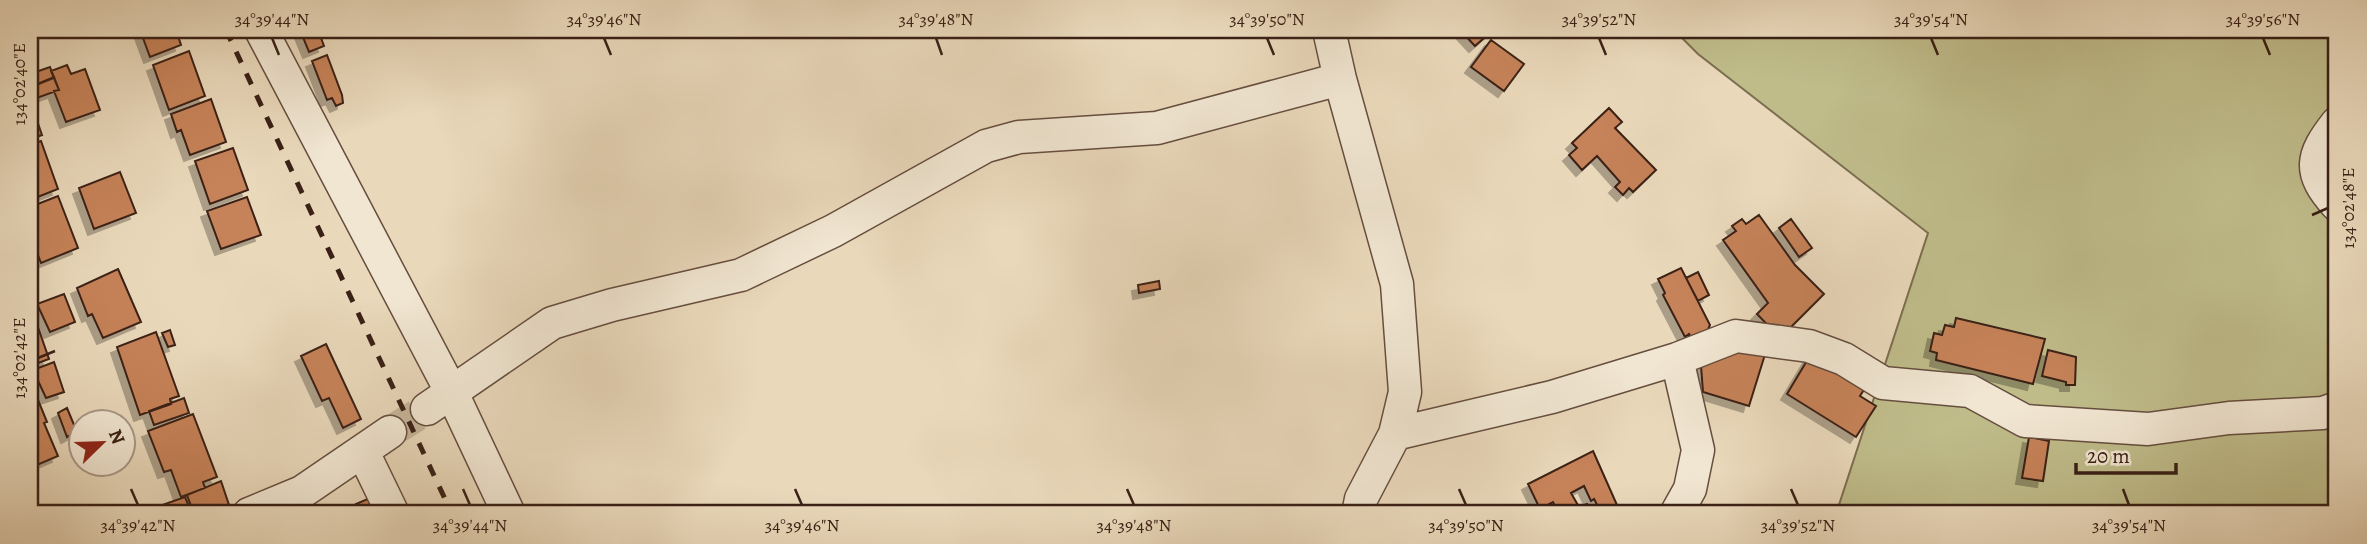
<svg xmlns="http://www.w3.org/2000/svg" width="2367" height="544" font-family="Alegreya,serif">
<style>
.green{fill:#bfbc8a;stroke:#7c6e50;stroke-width:2}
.building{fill:#c68259;stroke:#3a2016;stroke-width:2;filter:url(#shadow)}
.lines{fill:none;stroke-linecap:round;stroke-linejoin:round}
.street-tunnel{stroke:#c6b399;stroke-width:32;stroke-dasharray:32 16;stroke-linecap:butt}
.street-casing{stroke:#664e3f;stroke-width:35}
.street{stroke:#f1e6d2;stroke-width:32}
.rail{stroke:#3a2016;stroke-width:5;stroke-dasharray:12 12;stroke-linecap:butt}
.ticks{fill:none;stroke:#3a2016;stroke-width:2.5}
.neatline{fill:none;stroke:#3a2016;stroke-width:2.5}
.ticks-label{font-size:18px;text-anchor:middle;fill:#3a2016}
</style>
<defs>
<filter id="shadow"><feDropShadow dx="-6" dy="6" stdDeviation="0" flood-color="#0004"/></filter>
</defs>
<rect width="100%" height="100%" fill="#e9d8ba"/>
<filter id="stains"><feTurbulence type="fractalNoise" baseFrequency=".00286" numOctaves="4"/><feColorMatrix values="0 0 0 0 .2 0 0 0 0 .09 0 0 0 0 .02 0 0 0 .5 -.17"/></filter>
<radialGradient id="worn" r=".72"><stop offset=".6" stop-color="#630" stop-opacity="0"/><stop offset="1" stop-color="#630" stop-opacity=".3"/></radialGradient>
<path class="green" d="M 1674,30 L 2337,30 L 2337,514 L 1836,514 L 1928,233 L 1698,54 Z"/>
<path class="building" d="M 140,30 L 176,30 L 181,45 L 150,57 Z
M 300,30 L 318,30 L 324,46 L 309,52 Z
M 1460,30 L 1493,30 L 1475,46 Z
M 1491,40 L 1524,64 L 1504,91 L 1471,67 Z
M 189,51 L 205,96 L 169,110 L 153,65 Z
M 327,55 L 342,95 L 343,103 L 336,106 L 332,98 L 327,100 L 312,61 Z
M 67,65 L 71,74 L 85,69 L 100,110 L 66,122 L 54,91 L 59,90 L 51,71 Z
M 50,67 L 59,90 L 34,99 L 30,88 L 30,74 Z
M 211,99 L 226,142 L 190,155 L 181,130 L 177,132 L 171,114 Z
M 30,100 L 42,135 L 30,139 Z
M 1609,108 L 1622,122 L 1615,128 L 1656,170 L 1633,192 L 1629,188 L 1623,195 L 1615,187 L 1620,182 L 1597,156 L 1582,170 L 1569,155 L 1577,148 L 1572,143 Z
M 41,141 L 58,189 L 30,200 L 30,145 Z
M 233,148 L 248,190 L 210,204 L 195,161 Z
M 120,172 L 136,213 L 94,229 L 79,188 Z
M 58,196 L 78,248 L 41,263 L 30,234 L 35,231 L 30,218 L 30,207 Z
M 247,197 L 261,235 L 221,249 L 207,211 Z
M 1759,215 L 1795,265 L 1824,294 L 1780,338 L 1757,314 L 1768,303 L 1723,240 L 1736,231 L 1732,226 L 1742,219 L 1746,224 Z
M 1791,219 L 1812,248 L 1799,257 L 1779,228 Z
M 1681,268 L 1710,325 L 1707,332 L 1692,339 L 1689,334 L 1685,337 L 1663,295 L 1665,293 L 1658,279 Z
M 118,269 L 141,322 L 103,338 L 92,314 L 88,316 L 77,288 Z
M 1698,272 L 1709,295 L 1698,301 L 1686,278 Z
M 1159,281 L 1160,289 L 1139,293 L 1138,285 Z
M 64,294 L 75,322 L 50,332 L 37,304 Z
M 33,313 L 49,359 L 30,366 L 30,314 Z
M 1956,318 L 2045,339 L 2033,384 L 1936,360 L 1937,353 L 1930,351 L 1934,333 L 1942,335 L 1945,325 L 1954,327 Z
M 170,330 L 175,345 L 168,347 L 162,333 Z
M 156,332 L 179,396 L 170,399 L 171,404 L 140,415 L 117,347 Z
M 326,344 L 361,419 L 343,428 L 329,398 L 322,401 L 301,356 Z
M 1767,348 L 1749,406 L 1703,392 L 1700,353 Z
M 2048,350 L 2076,357 L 2075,385 L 2066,385 L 2066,382 L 2042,376 Z
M 1811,354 L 1865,388 L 1860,396 L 1876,406 L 1856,437 L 1787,394 Z
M 54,362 L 64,392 L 46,398 L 33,370 Z
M 30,389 L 33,397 L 36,395 L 47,422 L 44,423 L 58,456 L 30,468 Z
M 184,398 L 189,413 L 154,425 L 149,411 Z
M 67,408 L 77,432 L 67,437 L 58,413 Z
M 193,414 L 217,477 L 203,482 L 205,488 L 181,497 L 171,470 L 164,472 L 148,431 Z
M 2029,437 L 2049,441 L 2043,481 L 2022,478 Z
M 1593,451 L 1621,514 L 1602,514 L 1594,499 L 1591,501 L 1584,486 L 1571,493 L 1579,507 L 1587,504 L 1592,514 L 1543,514 L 1556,508 L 1553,502 L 1540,509 L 1528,484 Z
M 221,481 L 230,508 L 215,514 L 194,514 L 187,495 Z
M 391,489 L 402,514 L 361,514 L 356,504 Z
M 185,497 L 192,514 L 165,514 L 162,505 Z
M 334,507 L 335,514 L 299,514 Z"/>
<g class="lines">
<path class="street-tunnel" d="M 390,432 L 427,409"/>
<defs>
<path id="street" d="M 261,30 L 452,393 L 509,514
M 1329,30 L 1340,79 L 1397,284 L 1405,392 L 1395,434 L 1361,499 L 1358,514
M 2337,123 C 2311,156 2307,172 2337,205
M 427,409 L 552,323 L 612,305 L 741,275 L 833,231 L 986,146 L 1019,137 L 1157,128 L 1340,79
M 1395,434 L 1552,397 L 1677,359 L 1736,336 L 1809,346 L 1844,359 L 1883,383 L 1970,391 L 2025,421 L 2148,429 L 2229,418 L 2323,413 L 2337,408
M 363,452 L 393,514
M 249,514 L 302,492 L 390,432
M 1676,514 L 1690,489 L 1698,450 L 1677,359"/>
</defs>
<use href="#street" class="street-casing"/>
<use href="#street" class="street"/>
<path class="rail" d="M 226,30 L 452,514"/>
</g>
<path class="ticks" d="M 272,38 L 279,55M 604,38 L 611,55M 936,38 L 942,55M 1267,38 L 1274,55M 1599,38 L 1606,55M 1931,38 L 1938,55M 2263,38 L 2270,55M 38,84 L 55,77M 2312,215 L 2328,208M 38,358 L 55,351M 131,489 L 138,505M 463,489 L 470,505M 795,489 L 802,505M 1127,489 L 1134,505M 1459,489 L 1466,505M 1791,489 L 1798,505M 2123,489 L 2129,505"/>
<rect width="2367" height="544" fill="none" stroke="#e9d8ba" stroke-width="77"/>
<g transform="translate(102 443) rotate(67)"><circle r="33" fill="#f1e6d2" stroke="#a89787" stroke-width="2"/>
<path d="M0-5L12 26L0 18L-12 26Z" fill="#8f2418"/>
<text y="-10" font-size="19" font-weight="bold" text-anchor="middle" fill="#3a2016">N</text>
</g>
<path d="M2076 463v10h100v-10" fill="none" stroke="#3a2016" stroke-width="3.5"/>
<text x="2087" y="463" font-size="21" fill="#3a2016" stroke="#f1e6d2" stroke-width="5" paint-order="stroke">20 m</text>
<rect x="38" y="38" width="2290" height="467" class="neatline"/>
<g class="ticks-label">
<text x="272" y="25">34°39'44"N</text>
<text x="604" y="25">34°39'46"N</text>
<text x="936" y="25">34°39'48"N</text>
<text x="1267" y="25">34°39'50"N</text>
<text x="1599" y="25">34°39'52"N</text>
<text x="1931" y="25">34°39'54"N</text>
<text x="2263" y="25">34°39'56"N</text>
<text transform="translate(19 84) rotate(-90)" y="6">134°02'40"E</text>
<text transform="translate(2348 208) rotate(-90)" y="6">134°02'48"E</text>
<text transform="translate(19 358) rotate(-90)" y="6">134°02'42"E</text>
<text x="138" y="531">34°39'42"N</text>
<text x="470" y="531">34°39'44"N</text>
<text x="802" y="531">34°39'46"N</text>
<text x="1134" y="531">34°39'48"N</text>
<text x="1466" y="531">34°39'50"N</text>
<text x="1798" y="531">34°39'52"N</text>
<text x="2129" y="531">34°39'54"N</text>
</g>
<rect width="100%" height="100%" filter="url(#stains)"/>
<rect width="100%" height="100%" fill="url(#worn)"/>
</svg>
